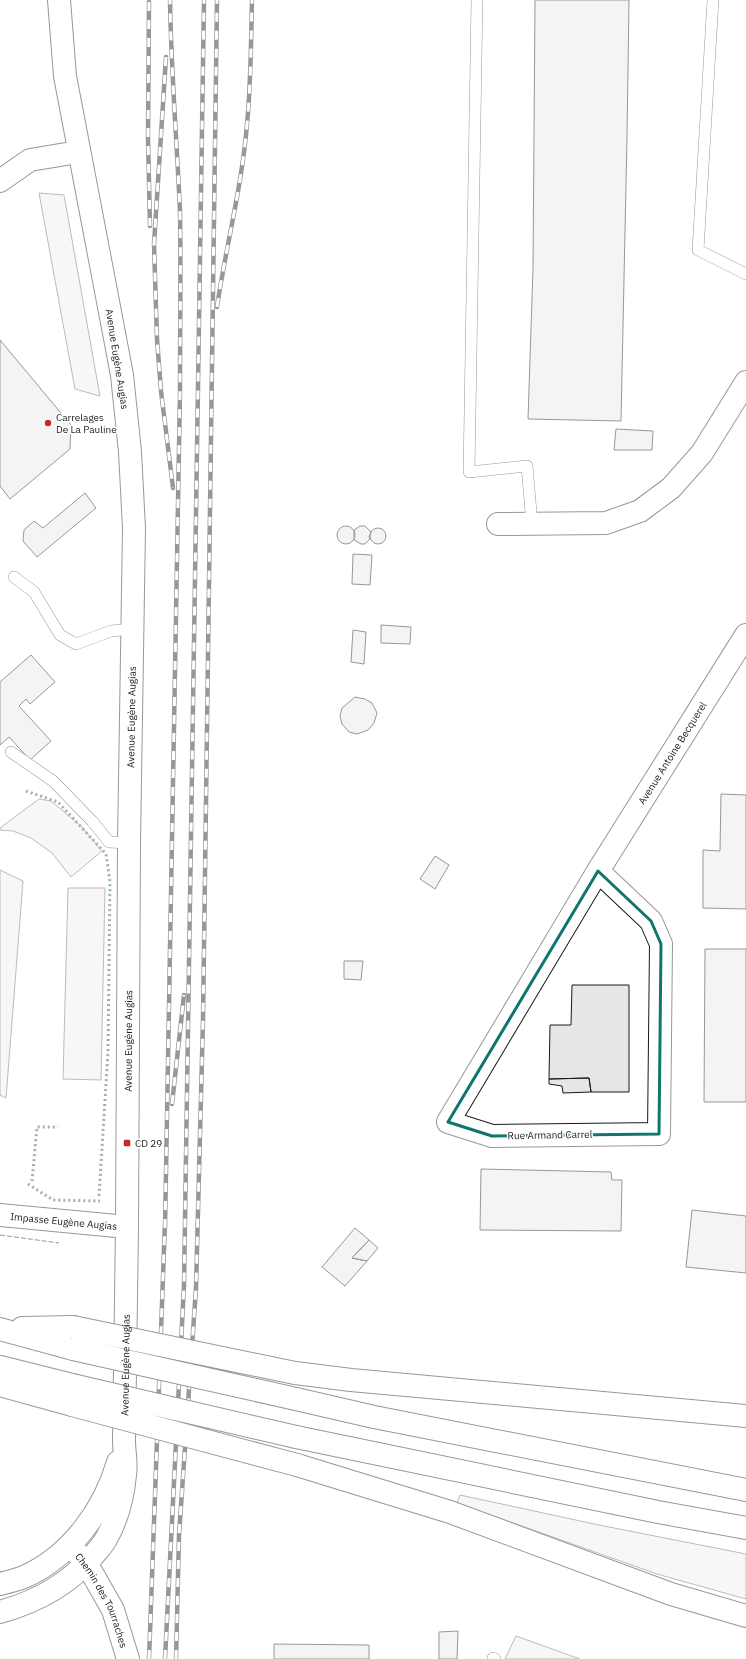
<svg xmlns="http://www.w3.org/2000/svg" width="746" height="1659" font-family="'IBM Plex Sans',sans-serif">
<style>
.built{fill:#ededed;stroke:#6a6a6a}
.building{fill:#e6e6e6;stroke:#1a1a1a}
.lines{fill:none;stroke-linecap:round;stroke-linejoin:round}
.lane-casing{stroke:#1a1a1a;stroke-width:12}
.street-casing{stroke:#1a1a1a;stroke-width:24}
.secondary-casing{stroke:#1a1a1a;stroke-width:24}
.highway-casing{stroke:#1a1a1a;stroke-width:24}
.lane{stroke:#fff;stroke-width:11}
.street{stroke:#fff;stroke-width:22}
.secondary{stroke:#fff;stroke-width:22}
.highway{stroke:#fff;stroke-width:22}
.rail-casing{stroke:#1a1a1a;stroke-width:4.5}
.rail{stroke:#fff;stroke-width:3;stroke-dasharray:9;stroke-linecap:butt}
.highway-bridge-casing{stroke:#1a1a1a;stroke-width:24;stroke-linecap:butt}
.highway-bridge{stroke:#fff;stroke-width:22}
.hedge{stroke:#2b5a34;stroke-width:3;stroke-dasharray:2 3;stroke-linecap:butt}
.fence{stroke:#1a1a1a;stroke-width:1;stroke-dasharray:5 2;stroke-linecap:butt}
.marked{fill:none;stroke:#0f766e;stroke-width:3;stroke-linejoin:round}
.poi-dot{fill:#c62828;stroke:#fff;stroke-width:1.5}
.labels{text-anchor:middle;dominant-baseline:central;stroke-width:3;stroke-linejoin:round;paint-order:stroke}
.street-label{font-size:10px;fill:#1a1a1a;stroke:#fff}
.poi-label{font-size:10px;fill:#1a1a1a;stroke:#fff;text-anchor:start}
</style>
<rect width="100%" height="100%" fill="#fff"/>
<path class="built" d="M 39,193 L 64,195 L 100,396 L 75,389 Z
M 39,799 L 51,801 L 81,826 L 102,851 L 71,877 L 52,853 L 31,838 L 13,831 L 0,830 L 0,828 Z
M 0,870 L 23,881 L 6,1098 L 0,1095 Z
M 68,888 L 105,888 L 101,1080 L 63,1079 Z
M 460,1495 L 599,1525 L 746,1554 L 746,1599 L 657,1574 L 457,1503 Z
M 516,1636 L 580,1659 L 505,1659 Z"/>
<path class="building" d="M 535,0 L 629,0 L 627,138 L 621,421 L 528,419 L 533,268 Z
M 0,340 L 71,425 L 70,449 L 10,499 L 0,486 Z
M 616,429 L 653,431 L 652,450 L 614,450 Z
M 85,493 L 96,508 L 37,557 L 23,541 L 24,530 L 34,521 L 43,528 Z
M 360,526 L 365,526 L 371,532 L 369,537 L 370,539 L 365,544 L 361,544 L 354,540 L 354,530 Z
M337 535a9 9 0 1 1 18 0a9 9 0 1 1-18 0Z
M370 536a8 8 0 1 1 16 0a8 8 0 1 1-16 0Z
M 353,554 L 372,555 L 370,585 L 352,584 Z
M 381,625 L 411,627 L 410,644 L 381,643 Z
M 353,630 L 366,632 L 364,664 L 351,662 Z
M 31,655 L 55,682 L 30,704 L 26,699 L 19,706 L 51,741 L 30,760 L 9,737 L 0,745 L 0,682 Z
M 355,697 L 365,699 L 372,703 L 377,713 L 374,723 L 368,730 L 357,734 L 349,732 L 342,724 L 340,716 L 342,708 Z
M 721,794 L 746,795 L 746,909 L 703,908 L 703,850 L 720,851 Z
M 435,856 L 449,865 L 435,889 L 420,879 Z
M 705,949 L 746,949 L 746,1102 L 704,1102 Z
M 344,961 L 363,961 L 361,980 L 344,979 Z
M 572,985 L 629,985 L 629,1092 L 591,1092 L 589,1078 L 549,1079 L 550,1025 L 571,1025 Z
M 589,1078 L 591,1092 L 563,1093 L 562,1086 L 549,1084 L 549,1079 Z
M 481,1169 L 611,1172 L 612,1180 L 622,1180 L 621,1231 L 480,1230 Z
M 692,1210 L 746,1216 L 746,1273 L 686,1267 Z
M 355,1228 L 369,1240 L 352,1258 L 367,1261 L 345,1286 L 322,1267 Z
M 369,1240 L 378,1248 L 367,1261 L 352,1258 Z
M 458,1631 L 457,1659 L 439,1659 L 439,1632 Z
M 274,1644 L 369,1645 L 369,1659 L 274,1659 Z"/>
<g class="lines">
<defs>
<path id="lane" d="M 477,0 L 469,472 L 527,466 L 532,524
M 713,0 L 698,250 L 746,274
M 14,577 L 34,592 L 60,635 L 76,644 L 111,631 L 132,629
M 11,752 L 53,781 L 92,821 L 109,842 L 129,843
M 493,1658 L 495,1659"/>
<g id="street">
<path d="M 0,181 L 30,160 L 78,152"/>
<path d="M 498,524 L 606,523 L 640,511 L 671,488 L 702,453 L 746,382"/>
<path id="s1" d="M 598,871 L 651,921 L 661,944 L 659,1134 L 492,1136 L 448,1122 L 598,871 L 746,635"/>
<path id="s2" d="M 0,1215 L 127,1227"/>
<path id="s3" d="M 71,1545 L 92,1573 L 113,1610 L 128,1659"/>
</g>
<g id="secondary">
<path d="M 0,1584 C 8,1582 16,1580 24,1577 C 71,1556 104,1510 118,1462"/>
<path id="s4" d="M 0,1612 C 36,1602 68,1585 93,1556 C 97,1551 103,1545 106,1539 C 117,1520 123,1497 125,1475 C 127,1464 124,1452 124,1441 L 127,1227 L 129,843 L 134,528 L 130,452 L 122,375 L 65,76 L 59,0"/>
</g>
<path id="highway" d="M 22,1328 L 73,1327
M 0,1329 L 73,1349
M 0,1367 L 72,1385
M 295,1373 L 351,1380 L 746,1416
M 0,1385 L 72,1405
M 296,1399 L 374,1417 L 746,1490
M 296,1437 L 658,1512 L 746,1528
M 297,1465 L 450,1512 L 671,1594 L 746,1616"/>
</defs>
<use href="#lane" class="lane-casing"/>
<use href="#street" class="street-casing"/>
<use href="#secondary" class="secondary-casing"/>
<use href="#highway" class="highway-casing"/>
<use href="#lane" class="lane"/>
<use href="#street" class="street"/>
<use href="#secondary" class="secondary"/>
<use href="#highway" class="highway"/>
<defs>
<path id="rail" d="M 149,2 L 148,139 L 150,226
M 166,57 L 154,244 L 157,339 L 161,391 L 173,488
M 217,307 C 226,246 242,186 247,124 C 251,83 251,41 252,0
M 172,1104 L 184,995
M 165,1228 L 180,392 C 180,332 181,272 180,212 C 177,142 171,71 170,0
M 149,1659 L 165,1222
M 165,1659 L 184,1285 L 204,0
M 176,1659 L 179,1535 L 196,1288 L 203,1020 L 217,0"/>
</defs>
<use href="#rail" class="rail-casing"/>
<use href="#rail" class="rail"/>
<defs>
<path id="highway-bridge" d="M 73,1327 L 295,1373
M 73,1349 L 296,1399
M 72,1385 L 296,1437
M 72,1405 L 297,1465"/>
</defs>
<use href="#highway-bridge" class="highway-bridge-casing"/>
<use href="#highway-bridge" class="highway-bridge"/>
<path class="hedge" d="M 26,791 L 58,802 L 106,854 L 110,882 L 108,1052 L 99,1196
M 32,1181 L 37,1127 L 58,1127
M 28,1184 L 53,1200 L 100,1201"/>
<path class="fence" d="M 0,1235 L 59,1243"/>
</g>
<path d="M0 0H746V1659H0ZM 598,871 L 651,921 L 661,944 L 659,1134 L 492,1136 L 448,1122 Z" fill="#fff" fill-opacity=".55" fill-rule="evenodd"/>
<path class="marked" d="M 598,871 L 651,921 L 661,944 L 659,1134 L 492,1136 L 448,1122 Z"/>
<g class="poi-dot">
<circle cx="48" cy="423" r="4"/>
<rect x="123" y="1139" width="8" height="8" rx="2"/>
</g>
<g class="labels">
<g class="street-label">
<text transform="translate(117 359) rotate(81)">Avenue Eugène Augias</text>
<text stroke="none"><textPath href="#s4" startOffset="957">Avenue Eugène Augias</textPath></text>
<text stroke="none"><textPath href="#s1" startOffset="933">Avenue Antoine Becquerel</textPath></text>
<text stroke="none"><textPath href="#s4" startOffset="633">Avenue Eugène Augias</textPath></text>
<text transform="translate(550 1135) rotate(-1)">Rue Armand Carrel</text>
<text stroke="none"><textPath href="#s2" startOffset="64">Impasse Eugène Augias</textPath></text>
<text stroke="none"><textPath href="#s4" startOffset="309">Avenue Eugène Augias</textPath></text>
<text stroke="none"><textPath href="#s3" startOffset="64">Chemin des Tourraches</textPath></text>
</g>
<g class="poi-label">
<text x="56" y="417">Carrelages<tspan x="56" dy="12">De La Pauline</tspan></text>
<text x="135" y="1143">CD 29</text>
</g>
</g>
</svg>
